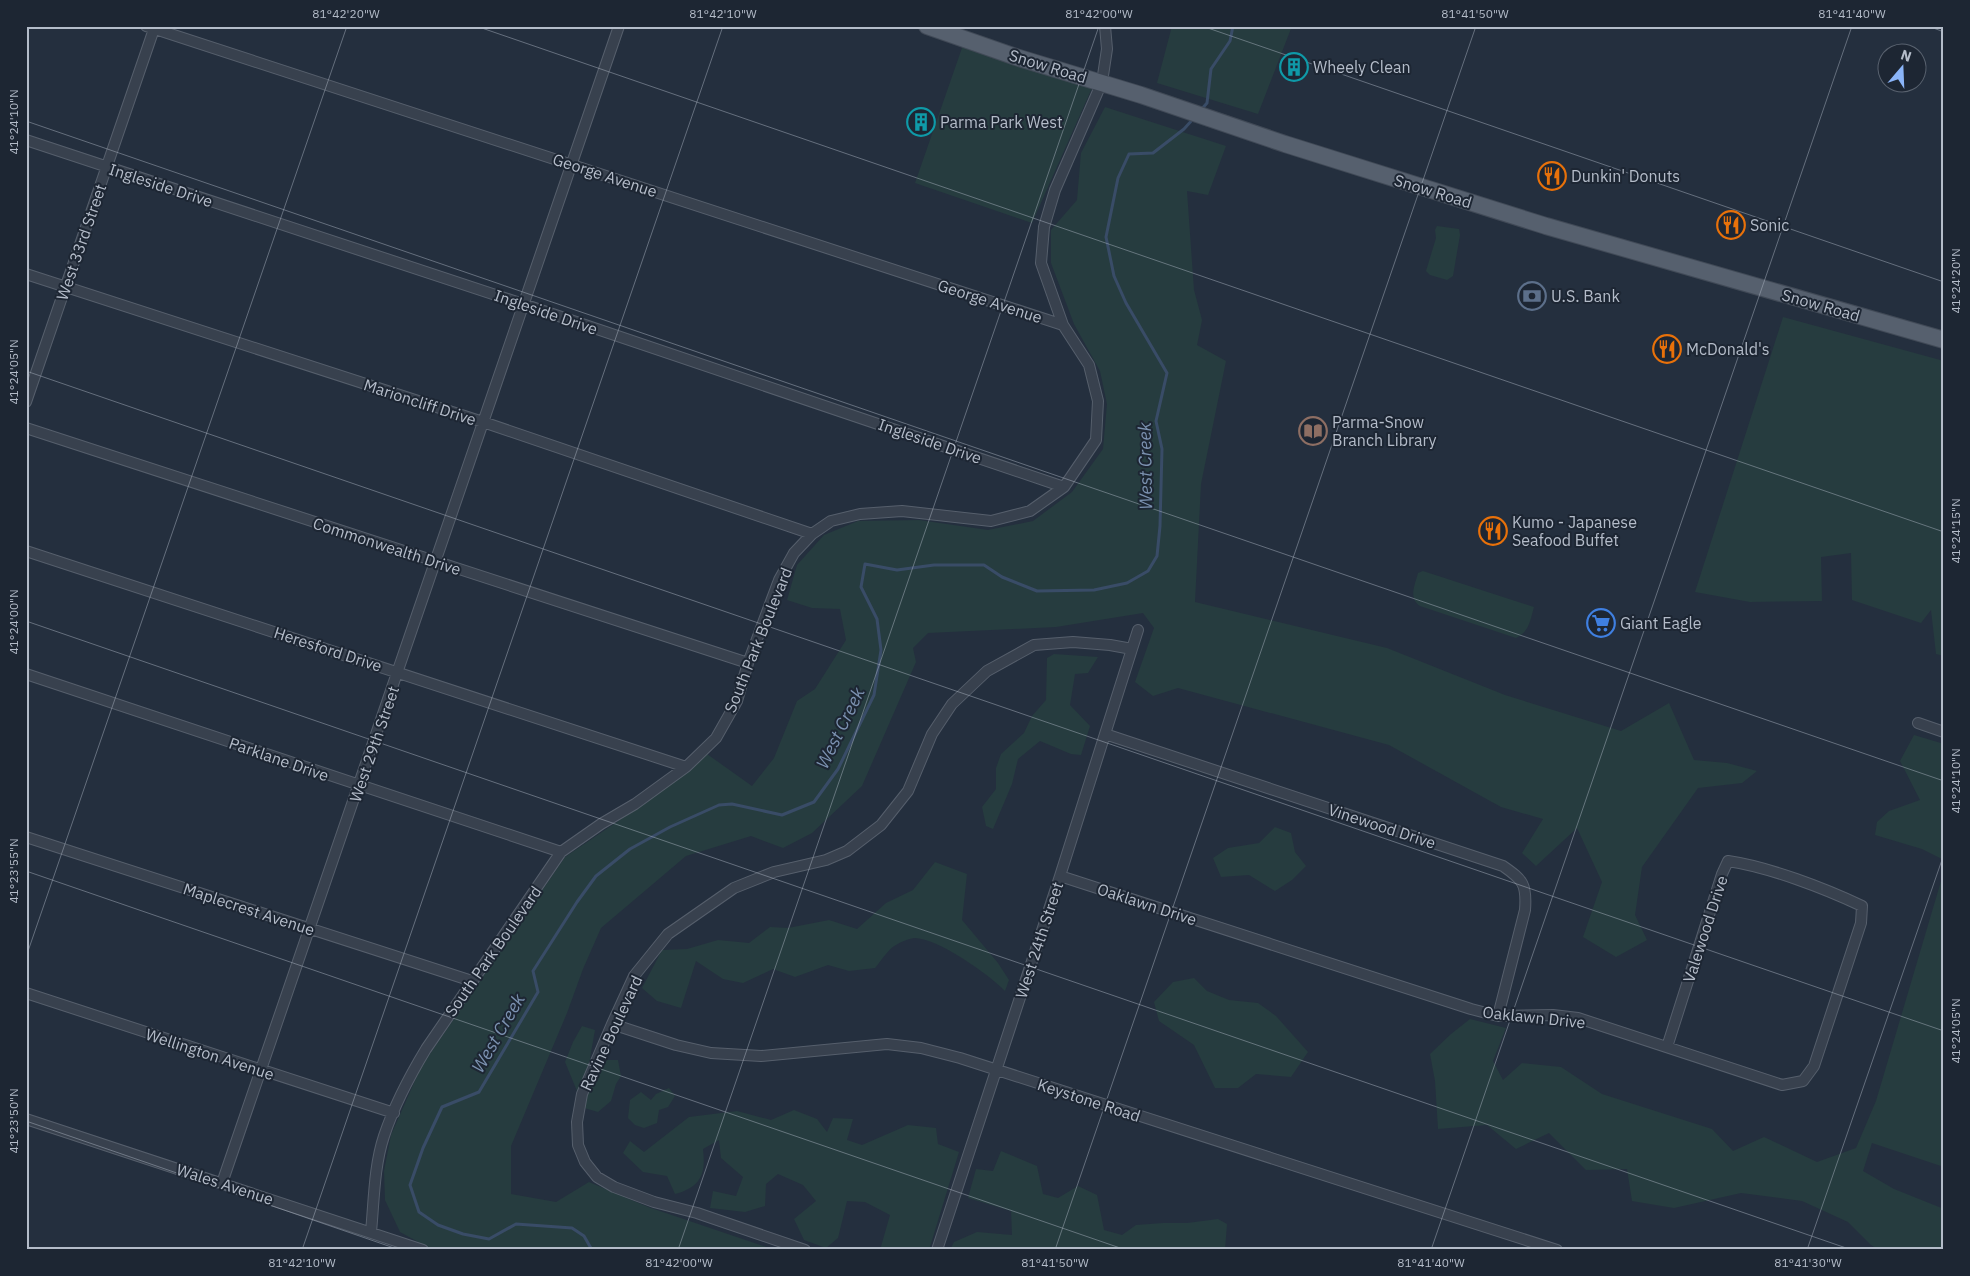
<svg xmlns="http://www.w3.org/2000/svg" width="1970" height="1276" font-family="'IBM Plex Sans',sans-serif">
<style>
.green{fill:#263c3f}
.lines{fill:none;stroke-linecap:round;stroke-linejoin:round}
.stream{stroke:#394c67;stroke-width:3}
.street-casing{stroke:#565f6c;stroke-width:12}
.primary-casing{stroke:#414a57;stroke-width:18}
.street{stroke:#38414e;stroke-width:10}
.primary{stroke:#56606e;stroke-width:16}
.ticks{fill:none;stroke:#b4bcc9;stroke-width:1;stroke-opacity:0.45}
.labels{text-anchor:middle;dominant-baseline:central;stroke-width:4;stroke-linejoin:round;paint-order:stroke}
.street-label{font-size:16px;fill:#b4bcc9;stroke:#1d2633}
.poi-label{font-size:16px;fill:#b4bcc9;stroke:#1d2633;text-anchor:start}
.water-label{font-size:18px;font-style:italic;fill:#7c92b1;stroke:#1d2633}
.neatline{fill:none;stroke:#b4bcc9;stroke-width:2}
.ticks-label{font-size:12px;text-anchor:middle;fill:#b4bcc9}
</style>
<rect width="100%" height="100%" fill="#242f3e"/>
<path class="green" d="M 1172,26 L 1292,26 L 1258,114 L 1157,83 Z
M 963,45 L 1092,88 L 1032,223 L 915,183 Z
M 1105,107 L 1226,146 L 1208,195 L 1187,191 L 1194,290 L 1202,320 L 1197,345 L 1226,361 L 1201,484 L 1195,602 L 1387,648 L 1505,695 L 1621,731 L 1669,703 L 1694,760 L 1727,763 L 1757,771 L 1742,783 L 1698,788 L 1642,867 L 1635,915 L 1647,940 L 1616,957 L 1583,937 L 1602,882 L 1577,828 L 1536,866 L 1522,853 L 1543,819 L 1501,807 L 1389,745 L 1178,688 L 1153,696 L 1135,682 L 1154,628 L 1143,613 L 1056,627 L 928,633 L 913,648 L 916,662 L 862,786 L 812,833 L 783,848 L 751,836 L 686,856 L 601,928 L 583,969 L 567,1013 L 511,1146 L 511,1194 L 556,1202 L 589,1182 L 648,1207 L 775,1250 L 433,1250 L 400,1232 L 385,1200 L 384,1171 L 391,1135 L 421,1067 L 565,857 L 648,801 L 707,754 L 752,786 L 774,758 L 797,701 L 815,689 L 846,640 L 840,609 L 812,608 L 787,600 L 797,565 L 824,535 L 858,521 L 919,520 L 988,530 L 1033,521 L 1072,492 L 1103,449 L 1107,404 L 1100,371 L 1074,324 L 1051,263 L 1051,230 L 1077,200 L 1081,153 Z
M 1437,226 L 1459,229 L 1460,235 L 1453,276 L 1447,280 L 1430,275 L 1426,271 L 1436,238 L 1435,230 Z
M 1783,317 L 1944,361 L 1944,656 L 1936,654 L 1931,610 L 1921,623 L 1852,600 L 1851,553 L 1821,557 L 1822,601 L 1750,602 L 1695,592 Z
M 1423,571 L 1534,607 C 1530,621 1529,632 1516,638 L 1420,606 C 1408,598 1415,585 1418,573 Z
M 1054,654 L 1098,657 L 1088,673 L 1075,674 L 1070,705 L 1090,726 L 1081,755 L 1071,754 L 1040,741 L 1018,759 L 1012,784 L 993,829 L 986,826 L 982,807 L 996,789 L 996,768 L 1001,754 L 1024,733 L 1032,716 L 1046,700 L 1047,658 Z
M 1914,735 L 1944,744 L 1944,860 L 1922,849 L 1875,835 L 1877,822 L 1889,811 L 1920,800 L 1900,761 Z
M 1275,827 L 1291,833 L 1295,852 L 1306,866 L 1292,880 L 1275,891 L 1249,875 L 1221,877 L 1213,858 L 1228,848 L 1259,843 Z
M 935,862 L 967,874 L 962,920 L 998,963 L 1009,980 L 1005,991 C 990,975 936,937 914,938 C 909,939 900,942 896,945 C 888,949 881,961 875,968 L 849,971 L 828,965 L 795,977 L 773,969 L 743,983 L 723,979 L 696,961 L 681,1008 L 657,1001 L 642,988 L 662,950 L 687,949 L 718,940 L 749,943 L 770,927 L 788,928 L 829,920 L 857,929 L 886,903 L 913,890 Z
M 1944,871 L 1944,1167 L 1872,1143 L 1863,1171 L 1894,1189 L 1944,1209 L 1944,1250 L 1879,1250 L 1871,1245 L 1848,1222 L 1802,1201 L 1741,1193 L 1674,1208 L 1632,1201 L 1627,1169 L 1586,1170 L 1549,1133 L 1516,1149 L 1487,1125 L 1438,1129 L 1435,1081 L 1430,1054 L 1451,1034 L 1470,1019 L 1506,1028 L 1493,1061 L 1503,1080 L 1522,1063 L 1561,1067 L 1602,1094 L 1712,1129 L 1733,1151 L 1764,1137 L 1817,1162 L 1856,1148 L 1876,1101 Z
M 1194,978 L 1207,991 L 1229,1000 L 1258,1003 L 1276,1016 L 1308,1052 L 1291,1077 L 1256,1074 L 1238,1088 L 1215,1088 L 1194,1045 L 1159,1021 L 1154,1002 L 1173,982 Z
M 582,1026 L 595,1030 L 590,1058 L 597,1070 L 606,1060 L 618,1060 L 621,1076 L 616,1084 L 611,1101 L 598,1112 L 584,1108 L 565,1062 L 573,1042 Z
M 669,1088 L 675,1096 L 668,1107 L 659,1110 L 657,1123 L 644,1128 L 635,1125 L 628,1118 L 630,1100 L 641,1092 L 651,1100 L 656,1094 Z
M 794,1110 L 817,1119 L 827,1132 L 833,1118 L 853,1119 L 847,1140 L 862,1145 L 908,1125 L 936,1128 L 938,1144 L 959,1152 L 929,1250 L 880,1250 L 890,1215 L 865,1202 L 847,1201 L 838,1238 L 826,1248 L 804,1240 L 794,1219 L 816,1201 L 803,1185 L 778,1174 L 766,1184 L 765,1206 L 745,1212 L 710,1208 L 713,1191 L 736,1196 L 743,1177 L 721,1158 L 719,1140 L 703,1149 C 706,1174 701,1187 675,1194 L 667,1176 L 643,1172 L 623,1153 L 630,1141 L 644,1152 L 689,1117 L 737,1111 L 771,1120 Z
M 1001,1151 L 1037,1166 L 1043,1194 L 1058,1198 L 1078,1186 L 1097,1195 L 1104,1230 L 1122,1235 L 1136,1225 L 1163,1223 L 1187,1223 L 1218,1219 L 1227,1224 L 1225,1250 L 950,1250 L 954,1242 L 977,1232 L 1012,1235 L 1011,1211 L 968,1198 L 976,1169 L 993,1171 Z"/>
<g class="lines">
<path class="stream" d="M 1200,111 L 1207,103 L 1211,69 L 1230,41 L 1233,26
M 592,1250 L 584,1236 L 572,1228 L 516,1224 L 489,1239 L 463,1234 L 438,1225 L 419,1212 L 410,1185 L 423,1148 L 442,1107 L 479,1092 L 538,992 L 533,971 L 577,902 L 596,876 L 630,849 L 670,827 L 719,805 L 732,804 L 782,815 L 814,802 L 838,769 L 874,695 L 881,650 L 877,619 L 861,587 L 865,564 L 897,570 L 934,565 L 984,565 L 1002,577 L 1037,591 L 1094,590 L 1127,583 L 1148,571 L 1157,556 L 1160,526 L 1162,449 L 1156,421 L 1167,373 L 1126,303 L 1114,276 L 1106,237 L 1118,178 L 1129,154 L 1153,153 L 1184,129 L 1193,119"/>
<defs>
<path id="street" d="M 146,26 L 1063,325
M 26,140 L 523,304 L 1064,487
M 26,274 L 483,422 L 812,534
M 26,402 L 155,26
M 26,428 L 748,663
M 26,551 L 686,767
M 26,674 L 561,852
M 1918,723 L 1944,732
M 1105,734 L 1503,866 C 1523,880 1527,884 1525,910 L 1498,1016
M 26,837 L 472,981
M 1060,876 L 1471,1009 L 1498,1016 L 1553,1015 L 1578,1018 L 1782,1085 L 1803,1081 L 1814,1066 L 1861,923 L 1862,906 C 1824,888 1769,867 1728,861 L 1722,874 L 1667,1047
M 26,993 L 394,1113
M 612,1024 L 676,1045 L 711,1053 L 761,1056 L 887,1044 L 921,1048 L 960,1058 L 1557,1250
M 26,1119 L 423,1250
M 222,1183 L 619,26
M 371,1232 C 374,1201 374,1166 384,1136 C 394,1106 409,1077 426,1049 L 561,852 L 601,824 L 635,804 L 686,767 L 716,738 L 737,701 L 748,663 L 779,580 L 794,553 L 812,534 L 831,521 L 860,514 L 902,511 L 991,521 L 1030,511 L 1064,487 L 1096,440 L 1098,401 L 1089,365 L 1063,325 L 1041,263 L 1044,227 L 1055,190 L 1102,82 L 1107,49 L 1105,26
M 805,1250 L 697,1213 L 654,1202 L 614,1187 L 597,1177 L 585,1162 L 578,1145 L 577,1122 L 582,1094 L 612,1024 L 634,976 L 668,934 L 734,888 L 774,872 L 826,860 L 847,851 L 881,825 L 908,791 L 932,734 L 952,704 L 987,671 L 1034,645 L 1073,642 L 1110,645 L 1132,649
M 937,1250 L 1060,876 L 1138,630"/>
<path id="primary" d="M 927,26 L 1016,57 L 1141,95 L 1285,144 L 1546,226 L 1944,340"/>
</defs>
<use href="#street" class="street-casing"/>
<use href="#primary" class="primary-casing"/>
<use href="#street" class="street"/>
<use href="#primary" class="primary"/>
</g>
<path class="ticks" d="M 476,26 L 1944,532M 1202,26 L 1944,282M 1928,26 L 1944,32M 26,121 L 1944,781M 26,371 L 1944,1031M 26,621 L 1852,1250M 26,871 L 1126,1250M 26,957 L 347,26M 26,1121 L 400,1250M 302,1250 L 723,26M 678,1250 L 1099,26M 1055,1250 L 1476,26M 1431,1250 L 1852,26M 1807,1250 L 1944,854"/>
<defs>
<symbol id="building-ring" viewBox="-11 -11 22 22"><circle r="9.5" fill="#1d2633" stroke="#0f9aa8" stroke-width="1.5"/><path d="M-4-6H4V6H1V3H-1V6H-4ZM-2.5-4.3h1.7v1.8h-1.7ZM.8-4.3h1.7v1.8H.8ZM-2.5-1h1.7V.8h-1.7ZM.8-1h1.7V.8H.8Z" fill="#0f9aa8"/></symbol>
<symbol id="restaurant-ring" viewBox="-11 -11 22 22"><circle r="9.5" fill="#1d2633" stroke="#e8710a" stroke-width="1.5"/><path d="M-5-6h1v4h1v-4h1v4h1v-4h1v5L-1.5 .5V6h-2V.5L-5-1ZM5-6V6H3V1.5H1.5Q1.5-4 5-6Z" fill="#e8710a"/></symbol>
<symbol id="bank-ring" viewBox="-11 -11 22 22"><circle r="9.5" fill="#1d2633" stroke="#5c6f8a" stroke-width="1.5"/><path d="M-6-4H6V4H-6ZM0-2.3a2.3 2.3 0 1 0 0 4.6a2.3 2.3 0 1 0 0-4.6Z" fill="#5c6f8a"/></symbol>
<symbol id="library-ring" viewBox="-11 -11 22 22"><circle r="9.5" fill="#1d2633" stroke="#8d6e63" stroke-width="1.5"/><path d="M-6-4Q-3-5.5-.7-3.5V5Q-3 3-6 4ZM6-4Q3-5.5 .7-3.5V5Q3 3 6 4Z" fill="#8d6e63"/></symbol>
<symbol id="supermarket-ring" viewBox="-11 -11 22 22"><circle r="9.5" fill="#1d2633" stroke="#3f7fe0" stroke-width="1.5"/><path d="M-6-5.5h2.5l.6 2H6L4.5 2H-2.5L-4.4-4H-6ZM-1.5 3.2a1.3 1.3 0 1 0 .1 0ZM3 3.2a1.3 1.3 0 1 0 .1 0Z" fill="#3f7fe0"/></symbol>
</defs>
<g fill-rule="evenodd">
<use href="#building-ring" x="1278" y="51" width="32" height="32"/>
<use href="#building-ring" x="905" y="106" width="32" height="32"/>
<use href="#restaurant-ring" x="1536" y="160" width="32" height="32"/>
<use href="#restaurant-ring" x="1715" y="209" width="32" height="32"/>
<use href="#bank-ring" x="1516" y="280" width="32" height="32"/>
<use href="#restaurant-ring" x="1651" y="333" width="32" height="32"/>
<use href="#library-ring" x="1297" y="415" width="32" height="32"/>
<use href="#restaurant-ring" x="1477" y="515" width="32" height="32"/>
<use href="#supermarket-ring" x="1585" y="607" width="32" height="32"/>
</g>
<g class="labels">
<g class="street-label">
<text transform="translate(1048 66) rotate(17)">Snow Road</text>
<text transform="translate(605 175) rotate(18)">George Avenue</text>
<text transform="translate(161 185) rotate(18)">Ingleside Drive</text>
<text transform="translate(1433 191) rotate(17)">Snow Road</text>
<text transform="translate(81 242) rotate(-71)">West 33rd Street</text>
<text transform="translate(990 301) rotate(18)">George Avenue</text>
<text transform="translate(1821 305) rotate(16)">Snow Road</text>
<text transform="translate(546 312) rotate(19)">Ingleside Drive</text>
<text transform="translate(420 402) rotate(18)">Marioncliff Drive</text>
<text transform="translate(930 441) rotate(19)">Ingleside Drive</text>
<text transform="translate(387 546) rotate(18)">Commonwealth Drive</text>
<text transform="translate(758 640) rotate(-68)">South Park Boulevard</text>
<text transform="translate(328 649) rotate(18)">Heresford Drive</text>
<text transform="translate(374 744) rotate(-71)">West 29th Street</text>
<text transform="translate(279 759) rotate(19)">Parklane Drive</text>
<text transform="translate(1382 826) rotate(18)">Vinewood Drive</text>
<text transform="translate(1147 904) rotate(18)">Oaklawn Drive</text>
<text transform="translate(249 909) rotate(18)">Maplecrest Avenue</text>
<text transform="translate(1705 929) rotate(-72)">Valewood Drive</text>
<text transform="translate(1039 940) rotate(-72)">West 24th Street</text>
<text transform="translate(493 951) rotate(-55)">South Park Boulevard</text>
<text transform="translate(1534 1017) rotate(6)">Oaklawn Drive</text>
<text transform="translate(611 1033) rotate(-65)">Ravine Boulevard</text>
<text transform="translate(210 1054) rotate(18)">Wellington Avenue</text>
<text transform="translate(1089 1100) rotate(18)">Keystone Road</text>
<text transform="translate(225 1184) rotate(18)">Wales Avenue</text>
</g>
<g class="poi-label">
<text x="1313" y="67">Wheely Clean</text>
<text x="940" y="122">Parma Park West</text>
<text x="1571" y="176">Dunkin' Donuts</text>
<text x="1750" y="225">Sonic</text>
<text x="1551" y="296">U.S. Bank</text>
<text x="1686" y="349">McDonald's</text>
<text x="1332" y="422">Parma-Snow<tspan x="1332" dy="18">Branch Library</tspan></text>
<text x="1512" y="522">Kumo - Japanese<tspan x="1512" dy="18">Seafood Buffet</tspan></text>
<text x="1620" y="623">Giant Eagle</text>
</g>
<g class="water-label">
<text transform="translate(1145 466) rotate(-91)">West Creek</text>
<text transform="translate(840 728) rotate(-64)">West Creek</text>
<text transform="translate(498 1033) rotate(-60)">West Creek</text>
</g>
</g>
<rect width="1970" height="1276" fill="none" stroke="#1d2633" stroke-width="55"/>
<g transform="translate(1902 68) rotate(19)"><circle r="24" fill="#1d2633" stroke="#59626f"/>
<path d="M0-4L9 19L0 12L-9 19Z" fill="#8ab4f8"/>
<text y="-8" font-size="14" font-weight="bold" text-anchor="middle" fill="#b4bcc9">N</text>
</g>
<rect x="28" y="28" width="1914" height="1220" class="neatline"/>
<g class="ticks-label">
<text x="346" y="18">81°42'20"W</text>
<text x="723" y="18">81°42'10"W</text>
<text x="1099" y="18">81°42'00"W</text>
<text x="1475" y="18">81°41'50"W</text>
<text x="1852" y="18">81°41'40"W</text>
<text transform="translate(14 122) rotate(-90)" y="4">41°24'10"N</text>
<text transform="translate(1956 281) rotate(-90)" y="4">41°24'20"N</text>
<text transform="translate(14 372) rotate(-90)" y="4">41°24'05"N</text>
<text transform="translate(1956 531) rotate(-90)" y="4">41°24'15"N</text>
<text transform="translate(14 622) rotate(-90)" y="4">41°24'00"N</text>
<text transform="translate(1956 781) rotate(-90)" y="4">41°24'10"N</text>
<text transform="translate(14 871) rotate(-90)" y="4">41°23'55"N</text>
<text transform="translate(1956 1031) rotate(-90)" y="4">41°24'05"N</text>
<text transform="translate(14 1121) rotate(-90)" y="4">41°23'50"N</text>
<text x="302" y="1267">81°42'10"W</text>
<text x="679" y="1267">81°42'00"W</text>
<text x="1055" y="1267">81°41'50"W</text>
<text x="1431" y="1267">81°41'40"W</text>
<text x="1808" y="1267">81°41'30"W</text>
</g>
</svg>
